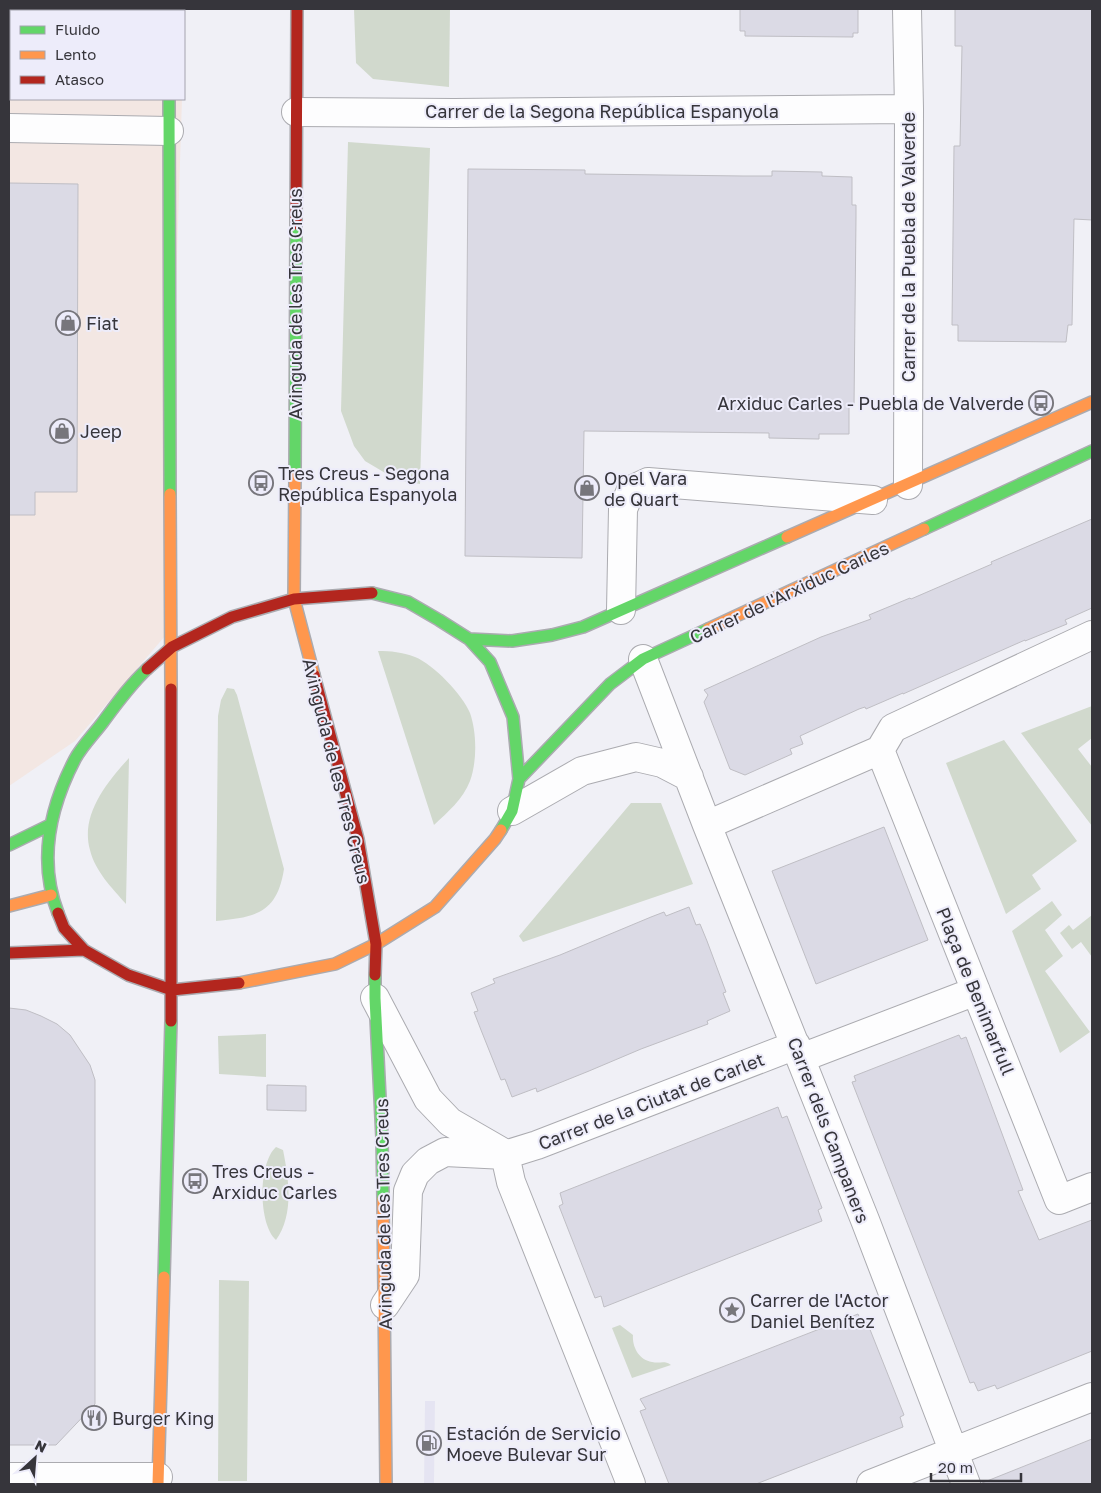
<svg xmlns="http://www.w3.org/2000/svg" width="1101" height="1493" font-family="'Golos Text',sans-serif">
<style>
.built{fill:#e5e4f2}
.industrial{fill:#f3e7e3}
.green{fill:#d1d9cd}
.building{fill:#dbdae5;stroke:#bfbec4}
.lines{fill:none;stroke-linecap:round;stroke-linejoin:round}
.street-casing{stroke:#ababb0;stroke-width:30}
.fast-casing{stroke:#ababb0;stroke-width:14}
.slow-casing{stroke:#ababb0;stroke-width:14}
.jam-casing{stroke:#ababb0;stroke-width:14}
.street{stroke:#fdfdfe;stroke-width:28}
.fast{stroke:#63d668;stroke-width:11}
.slow{stroke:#ff974d;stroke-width:11}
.jam{stroke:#b3261e;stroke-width:11}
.labels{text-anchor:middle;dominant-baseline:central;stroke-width:4;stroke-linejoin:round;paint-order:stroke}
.street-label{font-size:18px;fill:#36353b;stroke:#edecfa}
.poi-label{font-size:18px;fill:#36353b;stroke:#edecfa;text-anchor:start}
</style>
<rect width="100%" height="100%" fill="#f0f0f6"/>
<path class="built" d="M 425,1401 L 435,1401 L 434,1484 L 424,1484 Z"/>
<path class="industrial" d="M 9,9 L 185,9 L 184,38 L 184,11 L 11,11 L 11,99 L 182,99 L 165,636 L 75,741 L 9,786 Z"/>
<path class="green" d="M 354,9 L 450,9 L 449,87 L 373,79 L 356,63 Z
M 348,142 L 430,148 L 420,484 L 397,480 L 365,461 L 354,446 L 341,411 Z
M 378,651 C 391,651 402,652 415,657 C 433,664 463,695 470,713 C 477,733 477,762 470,781 C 463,799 448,812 434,825 Z
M 227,688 L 234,689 L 237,695 L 284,869 C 277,914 255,917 216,921 L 218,716 L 221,700 Z
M 1092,706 L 1092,738 L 1078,749 L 1092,767 L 1092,826 L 1021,733 Z
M 1004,740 L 1077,841 L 1032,875 L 1041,889 L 1006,914 L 946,763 Z
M 129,758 L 126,904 C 112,888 95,871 90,850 C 80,815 107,782 129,758 Z
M 631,803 L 661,803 L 693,884 L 523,942 L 519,936 Z
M 1052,901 L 1062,915 L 1045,930 L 1063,956 L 1045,971 L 1090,1032 L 1060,1053 L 1012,931 Z
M 1092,915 L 1092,957 L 1081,942 L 1072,949 L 1060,933 L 1069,925 L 1073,930 Z
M 266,1034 L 266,1077 L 219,1074 L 218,1036 Z
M 276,1147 L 283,1150 C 289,1179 294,1215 276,1240 C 258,1224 258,1163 276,1147 Z
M 219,1280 L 249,1281 L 247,1481 L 218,1481 Z
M 620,1325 L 633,1335 C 632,1347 639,1360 652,1362 C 660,1364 664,1360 671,1365 L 632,1378 L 612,1328 Z"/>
<path class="building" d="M 740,9 L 858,9 L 858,33 L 853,33 L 853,37 L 745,36 L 745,31 L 740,31 Z
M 955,9 L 1092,9 L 1092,220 L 1074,219 L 1072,325 L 1068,325 L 1066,342 L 958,341 L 958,325 L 952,325 L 954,146 L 960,146 L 962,46 L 955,46 Z
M 468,169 L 585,170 L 585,174 L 743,176 L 772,176 L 772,171 L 822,172 L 822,176 L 852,177 L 852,205 L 856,205 L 856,217 L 854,406 L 849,406 L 849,434 L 819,434 L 819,439 L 769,438 L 769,433 L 584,431 L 582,558 L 465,556 Z
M 9,183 L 78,184 L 77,492 L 35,492 L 35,515 L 9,515 Z
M 1092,519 L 1092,608 L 1065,620 L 1067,624 L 1025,641 L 1025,640 L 903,694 L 903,693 L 866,709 L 865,707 L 859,709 L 800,736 L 803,744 L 790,749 L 792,754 L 745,775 L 730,769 L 704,702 L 708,695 L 704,690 L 821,637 L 871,619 L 869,615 L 910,598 L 911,599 L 992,564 L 991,562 Z
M 884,827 L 928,940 L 816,984 L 772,871 Z
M 689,907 L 696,925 L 700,924 L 707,941 L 726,992 L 723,993 L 730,1011 L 707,1021 L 708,1024 L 641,1049 L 589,1071 L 537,1092 L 536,1088 L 512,1097 L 505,1079 L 501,1080 L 481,1030 L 474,1012 L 478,1011 L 471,993 L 495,983 L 493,979 L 560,955 L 651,917 L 664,912 L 666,916 Z
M 9,1008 L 26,1010 L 41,1016 L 57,1024 L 70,1035 L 90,1065 L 95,1080 L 95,1404 L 56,1445 L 9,1445 Z
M 959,1035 L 961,1039 L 966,1037 L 1023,1190 L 1018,1191 L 1039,1240 L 1092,1220 L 1092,1351 L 997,1389 L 995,1385 L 978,1391 L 974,1382 L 970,1383 L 852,1082 L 856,1081 L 854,1076 Z
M 267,1085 L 306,1086 L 306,1111 L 267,1110 Z
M 778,1107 L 782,1118 L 787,1116 L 822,1208 L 818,1210 L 822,1221 L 604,1307 L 601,1296 L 595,1298 L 559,1206 L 563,1204 L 560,1193 Z
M 858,1314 L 862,1324 L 867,1322 L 904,1415 L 900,1417 L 903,1427 L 756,1484 L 669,1484 L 640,1411 L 646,1409 L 640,1399 Z
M 1092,1439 L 1092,1484 L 982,1484 L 982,1483 Z"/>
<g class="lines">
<defs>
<path id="street" d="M 907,9 L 909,109 L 908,485
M 296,112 L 454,113 L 909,109
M 9,128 L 169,131
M 621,610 L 623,509 L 631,490 L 648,482 L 873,500
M 643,659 L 707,825 L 865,1220 L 966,1484
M 880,750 L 1059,1200 L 1092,1187
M 512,811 L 582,771 L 636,757 L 662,763 L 689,777
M 707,825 L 880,750 L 893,728 L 1092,635
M 375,998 L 428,1099 L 450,1122 L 502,1152
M 801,1058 L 976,991
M 505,1155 L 511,1182 L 631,1484
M 385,1305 L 405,1275 L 408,1191 L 415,1174 L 428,1161 L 445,1152 L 505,1155 L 537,1145 L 796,1045
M 9,1477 L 158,1477
M 871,1484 L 1092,1397"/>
<path id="fast" d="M 170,9 L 170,11
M 169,99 L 170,494
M 295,474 L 296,224
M 924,529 L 1092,451
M 372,593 L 408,602 L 439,620 L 469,639 L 490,662 L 513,717 L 519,779 L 512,811 L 501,830
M 469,639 L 512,641 L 552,635 L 583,627 L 787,537
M 519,779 L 610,684 L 643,659 L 708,629
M 9,845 L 50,825
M 58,913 C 38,861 50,807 75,759 C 82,746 94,734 103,722 C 117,703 130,685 147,669
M 375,975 L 375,998 L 382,1138 L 383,1199
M 164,1277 L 171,1021"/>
<path id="slow" d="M 295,474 L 294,599 L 314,675
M 170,494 L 171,689
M 787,537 L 1092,402
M 708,629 L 924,529
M 9,906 L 51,895
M 239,983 L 335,964 L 376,944 L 435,907 L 495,839 L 501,830
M 383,1199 L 386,1484
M 158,1484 L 164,1277"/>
<path id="jam" d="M 296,224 L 297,9
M 147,669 L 172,647 L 232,617 L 294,599 L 372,593
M 314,675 L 358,839 L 376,944 L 375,975
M 171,689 L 171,1021
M 58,913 L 64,928 L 84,950 L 128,975 L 172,990 L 239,983
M 9,953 L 84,950"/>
</defs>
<use href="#street" class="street-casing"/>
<use href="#fast" class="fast-casing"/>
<use href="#slow" class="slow-casing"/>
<use href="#jam" class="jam-casing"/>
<use href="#street" class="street"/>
<use href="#fast" class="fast"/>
<use href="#slow" class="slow"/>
<use href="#jam" class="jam"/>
</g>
<defs>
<symbol id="shop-ring" viewBox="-11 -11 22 22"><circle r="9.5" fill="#edecfa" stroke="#77767c" stroke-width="1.5"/><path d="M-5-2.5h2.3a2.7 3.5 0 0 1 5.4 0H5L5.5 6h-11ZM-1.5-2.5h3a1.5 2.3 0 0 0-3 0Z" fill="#77767c"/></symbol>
<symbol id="bus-ring" viewBox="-11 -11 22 22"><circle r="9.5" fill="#edecfa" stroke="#77767c" stroke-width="1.5"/><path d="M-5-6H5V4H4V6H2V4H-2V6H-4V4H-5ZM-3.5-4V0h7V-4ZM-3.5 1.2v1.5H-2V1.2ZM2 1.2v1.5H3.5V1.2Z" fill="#77767c"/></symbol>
<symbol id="sight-ring" viewBox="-11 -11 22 22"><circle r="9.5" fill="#edecfa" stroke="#77767c" stroke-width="1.5"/><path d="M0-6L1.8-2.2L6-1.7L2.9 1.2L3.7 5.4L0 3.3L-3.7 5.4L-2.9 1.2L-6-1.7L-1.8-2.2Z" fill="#77767c"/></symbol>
<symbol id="restaurant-ring" viewBox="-11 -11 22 22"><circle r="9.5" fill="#edecfa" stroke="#77767c" stroke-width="1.5"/><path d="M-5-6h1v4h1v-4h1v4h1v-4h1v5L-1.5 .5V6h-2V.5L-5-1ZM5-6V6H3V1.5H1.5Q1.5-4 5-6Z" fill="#77767c"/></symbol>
<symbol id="fuel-ring" viewBox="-11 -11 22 22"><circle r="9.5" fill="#edecfa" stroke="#77767c" stroke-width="1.5"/><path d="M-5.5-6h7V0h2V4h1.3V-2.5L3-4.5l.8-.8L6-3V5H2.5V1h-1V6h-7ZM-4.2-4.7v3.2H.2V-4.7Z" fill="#77767c"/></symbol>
</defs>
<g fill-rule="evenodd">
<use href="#shop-ring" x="54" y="309" width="28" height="28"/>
<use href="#bus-ring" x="1027" y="389" width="28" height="28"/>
<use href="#shop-ring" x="48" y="417" width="28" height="28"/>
<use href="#bus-ring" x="247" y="469" width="28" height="28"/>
<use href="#shop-ring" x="573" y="474" width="28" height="28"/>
<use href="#bus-ring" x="181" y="1167" width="28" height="28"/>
<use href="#sight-ring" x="718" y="1296" width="28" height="28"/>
<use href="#restaurant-ring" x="80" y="1404" width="28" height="28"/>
<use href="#fuel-ring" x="415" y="1429" width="28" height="28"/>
</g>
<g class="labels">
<g class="street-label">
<text x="602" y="111">Carrer de la Segona República Espanyola</text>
<text transform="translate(908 247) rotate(-90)">Carrer de la Puebla de Valverde</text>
<text transform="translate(295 304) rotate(-90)">Avinguda de les Tres Creus</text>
<text transform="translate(789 592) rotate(-25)">Carrer de l'Arxiduc Carles</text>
<text transform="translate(337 771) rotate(76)">Avinguda de les Tres Creus</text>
<text transform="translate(976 991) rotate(68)">Plaça de Benimarfull</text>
<text transform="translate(651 1101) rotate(-21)">Carrer de la Ciutat de Carlet</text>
<text transform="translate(829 1130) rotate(69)">Carrer dels Campaners</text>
<text transform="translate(383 1214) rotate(-91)">Avinguda de les Tres Creus</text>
</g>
<g class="poi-label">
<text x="86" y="323">Fiat</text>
<text x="1024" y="403" text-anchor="end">Arxiduc Carles - Puebla de Valverde</text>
<text x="80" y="431">Jeep</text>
<text x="278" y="473">Tres Creus - Segona<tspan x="278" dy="21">República Espanyola</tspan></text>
<text x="604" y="478">Opel Vara<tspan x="604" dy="21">de Quart</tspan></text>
<text x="212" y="1171">Tres Creus -<tspan x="212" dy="21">Arxiduc Carles</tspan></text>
<text x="750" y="1300">Carrer de l'Actor<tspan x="750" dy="21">Daniel Benítez</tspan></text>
<text x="112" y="1418">Burger King</text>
<text x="446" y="1433">Estación de Servicio<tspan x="446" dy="21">Moeve Bulevar Sur</tspan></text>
</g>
</g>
<rect width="1101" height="1493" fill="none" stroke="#36353b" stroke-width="20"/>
<rect x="10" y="10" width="175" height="90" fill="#edecfa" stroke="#a4a3ae"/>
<rect x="20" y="26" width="25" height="8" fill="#63d668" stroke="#a4a3ae"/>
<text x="55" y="35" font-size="15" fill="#36353b">Fluido</text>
<rect x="20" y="51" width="25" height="8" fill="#ff974d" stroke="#a4a3ae"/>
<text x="55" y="60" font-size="15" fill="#36353b">Lento</text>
<rect x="20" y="76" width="25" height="8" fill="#b3261e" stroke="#a4a3ae"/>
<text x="55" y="85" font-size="15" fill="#36353b">Atasco</text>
<g transform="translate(35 1458) rotate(26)" stroke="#edecfa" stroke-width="4" paint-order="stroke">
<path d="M0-4L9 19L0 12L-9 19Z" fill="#36353b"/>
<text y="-8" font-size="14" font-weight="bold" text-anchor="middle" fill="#36353b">N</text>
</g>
<path d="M931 1473v8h90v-8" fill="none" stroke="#36353b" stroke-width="2.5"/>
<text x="938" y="1473" font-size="15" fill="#36353b" stroke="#edecfa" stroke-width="4" paint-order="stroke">20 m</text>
</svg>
